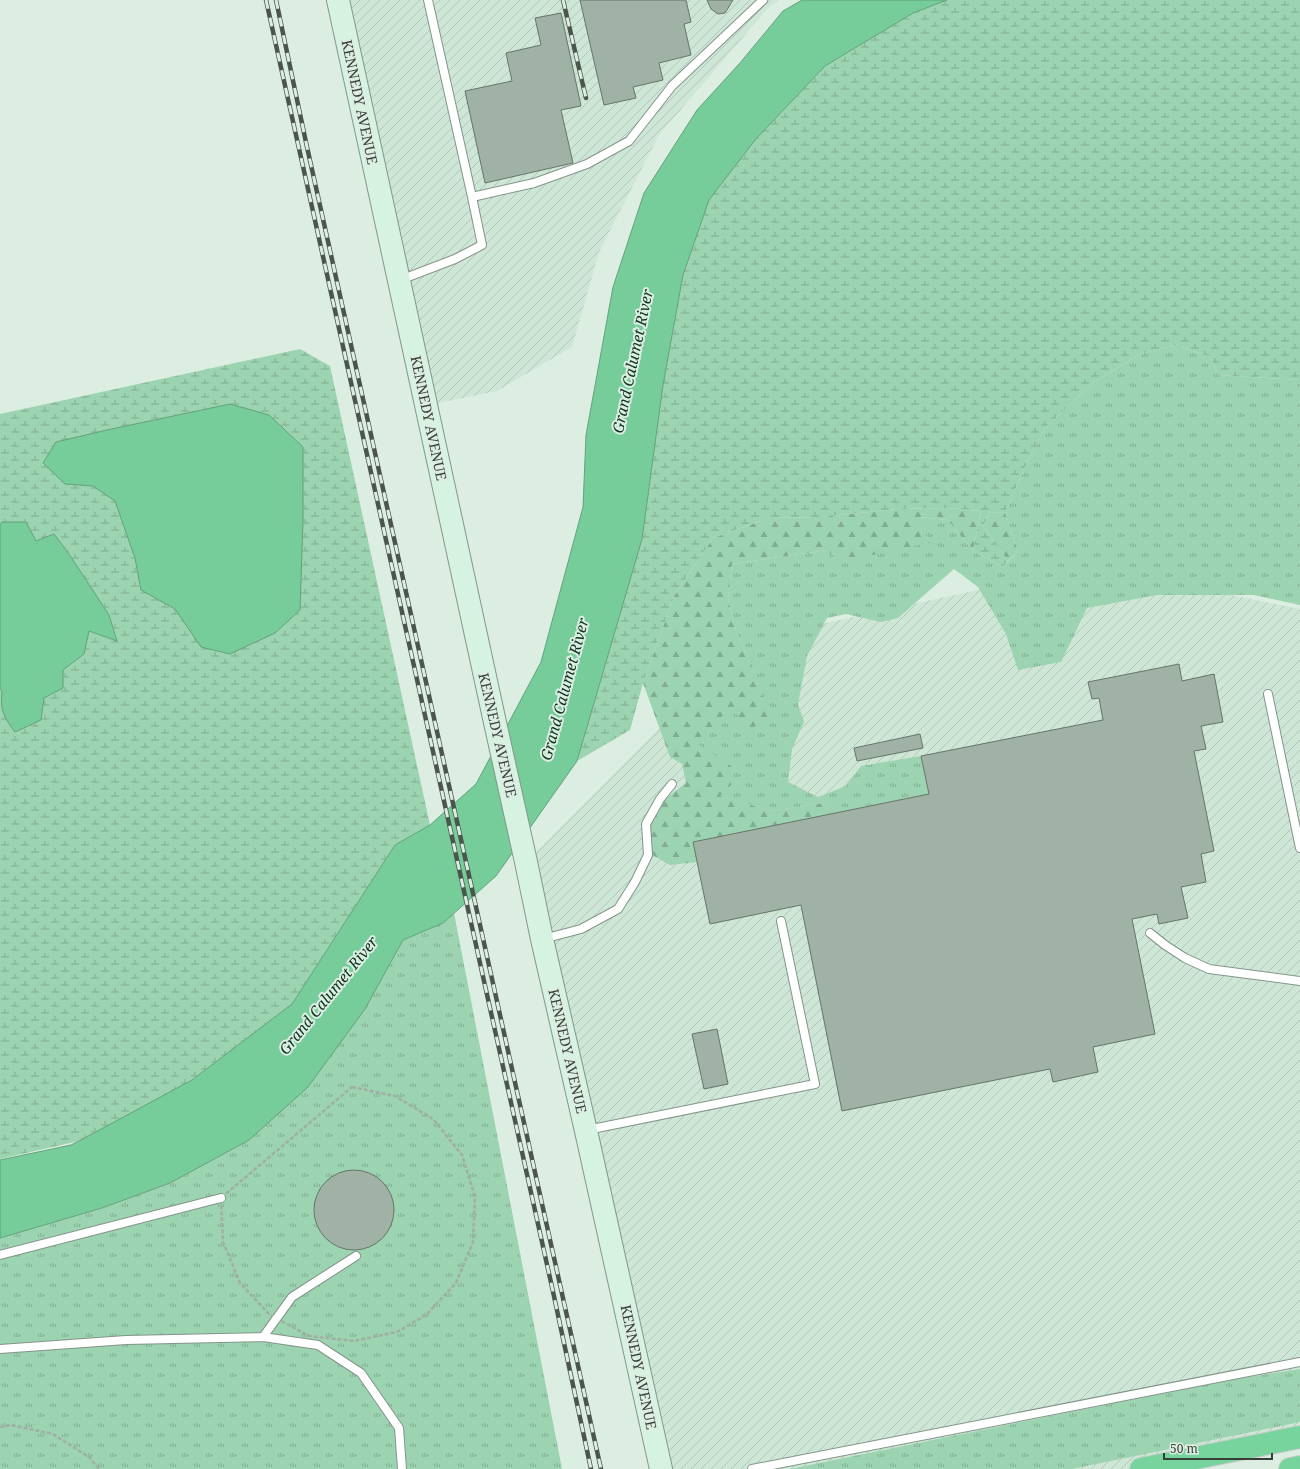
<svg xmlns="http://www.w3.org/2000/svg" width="1300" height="1469" font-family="'Noto Serif',serif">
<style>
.industrial{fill:url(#industrial-furrows)}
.grass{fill:url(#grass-tufts)}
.forest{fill:url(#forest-firs)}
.wetland{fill:url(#wetland-marsh)}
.water{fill:#76cd99;stroke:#63a27c}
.building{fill:#a0b1a5;stroke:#65756a}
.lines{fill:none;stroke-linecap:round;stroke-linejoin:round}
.lane-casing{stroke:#84958a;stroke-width:10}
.secondary-casing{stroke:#84958a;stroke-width:24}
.highway-casing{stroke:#cbcdcc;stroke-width:24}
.path{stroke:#a0aea4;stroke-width:2.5;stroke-dasharray:4 2;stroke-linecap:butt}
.lane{stroke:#fff;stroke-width:8}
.secondary{stroke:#d6f2e1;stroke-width:22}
.highway{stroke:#76d49c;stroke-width:22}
.rail-casing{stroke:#4c544e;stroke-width:4.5}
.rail{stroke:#dceee2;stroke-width:3;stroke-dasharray:9;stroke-linecap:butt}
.labels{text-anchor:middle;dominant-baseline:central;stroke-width:4;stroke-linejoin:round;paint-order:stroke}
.street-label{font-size:14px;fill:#373e39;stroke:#dceee2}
.water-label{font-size:15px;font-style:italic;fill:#0b321d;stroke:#dceee2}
</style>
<defs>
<pattern id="industrial-furrows" width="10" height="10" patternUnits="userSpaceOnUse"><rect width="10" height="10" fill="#cde6d5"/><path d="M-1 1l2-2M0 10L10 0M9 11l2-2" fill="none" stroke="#b1c6b8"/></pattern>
<pattern id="grass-tufts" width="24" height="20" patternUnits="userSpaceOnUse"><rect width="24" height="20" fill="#9cd3b0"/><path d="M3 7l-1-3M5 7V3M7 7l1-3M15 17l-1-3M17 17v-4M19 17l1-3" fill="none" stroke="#80ad90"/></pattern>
<pattern id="forest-firs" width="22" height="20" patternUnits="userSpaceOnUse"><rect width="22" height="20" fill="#9cd3b0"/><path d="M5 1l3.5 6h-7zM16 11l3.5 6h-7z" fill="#80ad90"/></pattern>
<pattern id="wetland-marsh" width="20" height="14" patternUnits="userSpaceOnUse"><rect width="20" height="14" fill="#9cd3b0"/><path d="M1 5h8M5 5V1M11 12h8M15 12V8" fill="none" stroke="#80ad90"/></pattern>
</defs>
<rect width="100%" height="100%" fill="#dceee2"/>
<path class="industrial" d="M 336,0 L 779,0 L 769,7 L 659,135 L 599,252 L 572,347 L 497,391 L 424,406 Z
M 1088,566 L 1300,609 L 1300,1437 L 1141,1469 L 661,1469 L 526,862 L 747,640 Z"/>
<path class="grass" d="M 1176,345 L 1210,357 L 1218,375 L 1300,380 L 1300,605 L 1254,595 L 1157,595 L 1087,608 L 1061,662 L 1018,670 L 1006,634 L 978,587 L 954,569 L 898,618 L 881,622 L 846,614 L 827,618 L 807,656 L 798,704 L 804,722 L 792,749 L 788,782 L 818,797 L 846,786 L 861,766 L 921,756 L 929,794 L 830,814 L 824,803 L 771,811 L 719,796 L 695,743 L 732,705 L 756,676 L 736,631 L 728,599 L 732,564 L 827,550 L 929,543 L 918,517 L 948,520 L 973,551 L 1003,567 L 1018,551 L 1005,513 L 1024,469 L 1045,428 L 1094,382 L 1140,354 Z
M 454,913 L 562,1469 L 0,1469 L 0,1238 L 102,1208 L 170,1183 L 249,1140 L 365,1009 L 403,940 L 443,923 Z
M 1300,1369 L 1300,1422 L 1072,1469 L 790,1469 L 1223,1381 Z"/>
<path class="forest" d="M 949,508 L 981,511 L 973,551 L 948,520 L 919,517 L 929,543 L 840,562 L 827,550 L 732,564 L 728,599 L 736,631 L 756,676 L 769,718 L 747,731 L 732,706 L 696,743 L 731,766 L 731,785 L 720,796 L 771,811 L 824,803 L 830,814 L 693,842 L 697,862 L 670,865 L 647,852 L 646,829 L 660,803 L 686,783 L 682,764 L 670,757 L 643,683 L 674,596 L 713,538 L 769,518 L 822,517 L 896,509 Z
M 990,512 L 1005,513 L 1018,551 L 1008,561 L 983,526 Z"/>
<path class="wetland" d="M 947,0 L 1300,0 L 1300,380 L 1218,375 L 1210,357 L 1176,345 L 1140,354 L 1094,382 L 1045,428 L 1024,469 L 1005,513 L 990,512 L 983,526 L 1008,561 L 1003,567 L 973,551 L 981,511 L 949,508 L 896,509 L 822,517 L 769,518 L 713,538 L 674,596 L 643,683 L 630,730 L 577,761 L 642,539 L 663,385 L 683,275 L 709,200 L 755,140 L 825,66 L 913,13 Z
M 300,349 L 330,366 L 430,825 L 395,845 L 292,1004 L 192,1080 L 79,1141 L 0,1159 L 0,414 Z"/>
<path class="water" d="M 802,0 L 947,0 L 913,13 L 825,66 L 755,140 L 709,200 L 683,275 L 663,385 L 642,539 L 577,761 L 496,876 L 443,923 L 403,940 L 365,1009 L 308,1087 L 249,1140 L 170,1183 L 102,1208 L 0,1238 L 0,1160 L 71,1145 L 79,1141 L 192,1080 L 292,1004 L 395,845 L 430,825 L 476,784 L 541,662 L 583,507 L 586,435 L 613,287 L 644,193 L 697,110 L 740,63 L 783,11 Z
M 230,404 L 269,415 L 303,447 L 303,520 L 300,610 L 275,633 L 230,654 L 201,647 L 175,609 L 141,590 L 135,558 L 115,501 L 93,486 L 65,484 L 43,463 L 56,442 L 107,430 Z
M 2,522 L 26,522 L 36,541 L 54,534 L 69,554 L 109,615 L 117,641 L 89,631 L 84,654 L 63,670 L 63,688 L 44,698 L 41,720 L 15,732 C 4,717 0,711 2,691 L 0,689 L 0,525 Z"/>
<path class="building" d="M 580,0 L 686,0 L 691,22 L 684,24 L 691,55 L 659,63 L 663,80 L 633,87 L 636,98 L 604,105 Z
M 707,0 L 733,0 L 727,10 L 725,13 L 718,14 L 711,9 Z
M 561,13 L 581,106 L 561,110 L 573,163 L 485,183 L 465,91 L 512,81 L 506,53 L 541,45 L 535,18 Z
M 1179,664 L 1182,681 L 1214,674 L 1223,722 L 1201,726 L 1206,749 L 1194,751 L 1214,851 L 1201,854 L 1206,882 L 1181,887 L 1188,918 L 1159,924 L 1157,914 L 1132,919 L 1155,1034 L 1093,1047 L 1098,1072 L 1053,1082 L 1050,1069 L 842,1111 L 801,905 L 710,924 L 693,842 L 929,794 L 921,756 L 1103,720 L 1099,698 L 1092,699 L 1088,682 Z
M 920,734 L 923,748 L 857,761 L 854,748 Z
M 717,1029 L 728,1084 L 704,1089 L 692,1034 Z
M314 1210a40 40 0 1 1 80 0a40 40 0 1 1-80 0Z"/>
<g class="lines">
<defs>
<path id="lane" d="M 428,0 L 472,197
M 400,280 L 455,259 L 482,245 L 472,197 L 534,183 L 587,164 L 629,141 L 672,86 L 763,0
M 1268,694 L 1300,848
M 1150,933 L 1165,945 L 1185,958 L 1209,969 L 1300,981
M 543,939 L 581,929 L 618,909 L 635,882 L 648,855 L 646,824 L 660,799 L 672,784
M 587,1130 L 815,1084 L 781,921
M 0,1255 L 221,1198
M 263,1337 L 292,1297 L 356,1256
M 0,1349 L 126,1340 L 263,1337 L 318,1345 L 361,1373 L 399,1428 L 402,1469
M 752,1469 L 1300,1362"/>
<path id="secondary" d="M 338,0 L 496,727 L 526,862 L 542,939 L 586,1131 L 661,1469"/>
<path id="highway" d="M 1141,1469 L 1300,1437
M 1290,1469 L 1300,1467"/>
</defs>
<use href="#lane" class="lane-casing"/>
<use href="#secondary" class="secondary-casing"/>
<use href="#highway" class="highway-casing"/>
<path class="path" d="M 352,1087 L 395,1096 L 433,1119 L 462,1155 L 475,1197 L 473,1242 L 456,1283 L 426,1315 L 397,1332 L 354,1341 L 309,1336 L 270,1315 L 240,1283 L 223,1242 L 221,1198 Z
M 0,1427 L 11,1425 L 53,1434 L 89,1457 L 99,1469"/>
<use href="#lane" class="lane"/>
<use href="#secondary" class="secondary"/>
<use href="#highway" class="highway"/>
<defs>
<path id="rail" d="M 266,0 L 552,1287 L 591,1469
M 276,0 L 307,147 L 601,1469
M 563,0 L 586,98"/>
</defs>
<use href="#rail" class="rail-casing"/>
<use href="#rail" class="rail"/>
</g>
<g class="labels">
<g class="street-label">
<text transform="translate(360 102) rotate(78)">KENNEDY AVENUE</text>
<text transform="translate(429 418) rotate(78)">KENNEDY AVENUE</text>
<text transform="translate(498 735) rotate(77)">KENNEDY AVENUE</text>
<text transform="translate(568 1051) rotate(77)">KENNEDY AVENUE</text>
<text transform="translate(639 1367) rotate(78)">KENNEDY AVENUE</text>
</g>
<g class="water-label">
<text transform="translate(632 361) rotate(-78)">Grand Calumet River</text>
<text transform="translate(564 689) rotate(-75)">Grand Calumet River</text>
<text transform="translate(328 995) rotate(-51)">Grand Calumet River</text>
</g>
</g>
<path d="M1164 1453v6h108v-6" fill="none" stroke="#373e39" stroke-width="2"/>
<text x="1170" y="1453" font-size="12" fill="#373e39" stroke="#dceee2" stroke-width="3" paint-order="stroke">50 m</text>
</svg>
